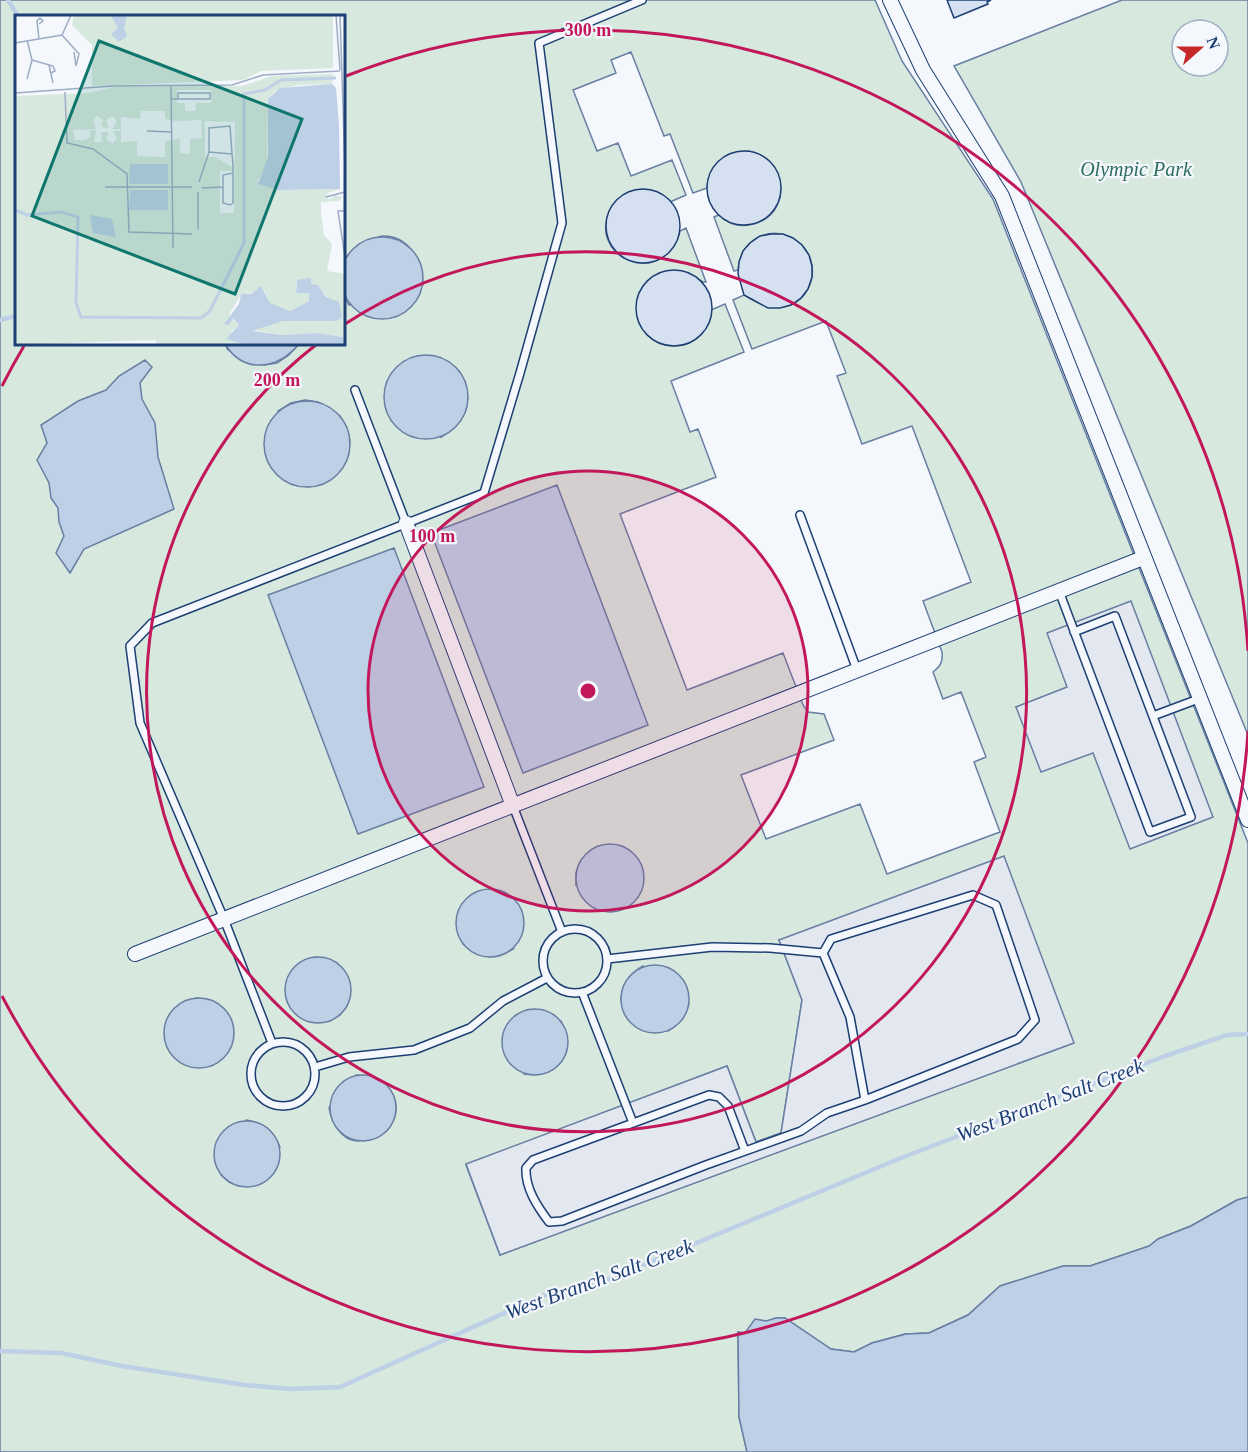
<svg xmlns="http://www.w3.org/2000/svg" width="1248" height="1452" font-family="'Times New Roman',serif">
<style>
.green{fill:#d7e8df;stroke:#687fa3;stroke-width:1.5;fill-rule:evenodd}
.parking{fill:#e3e8f0;stroke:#687fa3;stroke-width:1.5}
.water{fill:#bed0e5;stroke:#687fa3;stroke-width:1.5}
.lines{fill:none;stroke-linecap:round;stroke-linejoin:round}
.stream{stroke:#bed0e5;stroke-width:4.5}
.building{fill:#d5e0f0;stroke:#1d3f73;stroke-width:1.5}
.service-casing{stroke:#1d3f73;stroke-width:10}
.minor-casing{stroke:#1d3f73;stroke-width:16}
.service{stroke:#f4f7fb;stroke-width:7}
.minor{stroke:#f4f7fb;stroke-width:14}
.ring{fill:none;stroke:#c2185b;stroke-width:3}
.labels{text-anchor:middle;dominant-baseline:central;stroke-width:4.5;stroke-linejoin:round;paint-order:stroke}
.park-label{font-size:20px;font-style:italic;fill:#2c6c60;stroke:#f4f7fb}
.water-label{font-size:21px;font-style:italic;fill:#1d3f73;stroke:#f4f7fb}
.inset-river{fill:none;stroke:#bed0e5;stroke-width:3}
.inset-road{fill:none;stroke:#9eadc5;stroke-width:1.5}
.view{fill:#0f766e;fill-opacity:0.15;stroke:#0f766e;stroke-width:3}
.inset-edge{fill:none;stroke:#1d3f73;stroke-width:3}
.centre{fill:#c2185b;stroke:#f4f7fb;stroke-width:3}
.ring-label{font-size:18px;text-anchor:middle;font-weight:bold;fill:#c2185b;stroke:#f4f7fb;stroke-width:4.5;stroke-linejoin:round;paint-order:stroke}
</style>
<rect width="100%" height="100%" fill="#f4f7fb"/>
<path class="green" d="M 0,0 L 875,0 L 902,61 L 993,199 L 1248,843 L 1248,1197 L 1237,1200 L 1191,1226 L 1158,1239 L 1150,1246 L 1090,1266 L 1063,1266 L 1000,1286 L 968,1315 L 929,1333 L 905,1334 L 872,1343 L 854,1352 L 831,1349 L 785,1318 L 776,1318 L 744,1333 L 738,1332 L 739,1417 L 747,1452 L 0,1452 ZM 16,16 L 344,16 L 344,261 C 347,253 354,251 361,247 C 367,243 376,237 382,236 C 410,235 422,262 423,285 L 349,305 L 344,295 L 344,344 L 299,344 L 289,355 L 277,363 L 264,365 L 228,350 L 225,344 L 16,344 ZM 631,52 L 664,136 L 670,134 L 693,193 L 707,188 C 708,174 715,161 729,155 C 780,133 804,216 749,225 C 738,227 727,223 719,215 L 714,217 L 734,271 L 738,270 C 739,256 746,243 759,237 C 768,233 778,232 787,236 C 837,254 808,338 744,295 L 733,300 L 752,349 L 826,321 L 846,373 L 837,376 L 862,444 L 912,426 L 971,582 L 923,601 L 942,652 C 943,661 941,666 933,672 L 943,699 L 961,692 L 986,757 L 974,762 L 1000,832 L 887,874 L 860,804 L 766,839 L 741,775 L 834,740 L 824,714 L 808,712 L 803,705 L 783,653 L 687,690 L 620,514 L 716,477 L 698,429 L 690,432 L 671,381 L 744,352 L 725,304 L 711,310 C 706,361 635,356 637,305 C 637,293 645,282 656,276 C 672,266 688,273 703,282 L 706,282 L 686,228 L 680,231 C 665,286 595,263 607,217 C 611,205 619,196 632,191 C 646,187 660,191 670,202 L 686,195 L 672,160 L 631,176 L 618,143 L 597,151 L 573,90 L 616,73 L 611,60 ZM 459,371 C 475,397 468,422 441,437 ZM 305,400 L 318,402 L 340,416 L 347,428 L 350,441 L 334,477 L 322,484 L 308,487 L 278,411 L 291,403 ZM 1068,687 L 1213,817 L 1093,752 L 1016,707 ZM 618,845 L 628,850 L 636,857 L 576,885 L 576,873 L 580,862 ZM 779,940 L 1073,1043 L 500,1255 L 466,1165 L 727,1066 L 756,1142 L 781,1133 L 802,1000 ZM 464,945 L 513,949 C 495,960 480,959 464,945 ZM 317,957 L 347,1006 L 340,1015 L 330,1021 L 291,972 C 299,963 305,959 317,957 ZM 643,966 L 689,1004 C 685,1017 679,1024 668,1031 L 621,1000 C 622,984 628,975 643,966 ZM 196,998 L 208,1000 L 217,1004 L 228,1052 L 220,1060 L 211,1066 ZM 561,1021 C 578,1052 558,1079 524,1074 ZM 356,1075 C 379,1075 401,1090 395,1116 C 393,1121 390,1129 385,1132 C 382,1134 376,1135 372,1136 C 368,1137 363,1140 358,1141 C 341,1141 332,1122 329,1108 ZM 246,1120 C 264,1123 273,1131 280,1147 L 239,1186 L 229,1182 L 221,1175 Z
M 1122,0 L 1248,0 L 1248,735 L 1021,182 L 954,66 ZM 1182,30 L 1218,30 L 1218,66 L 1182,66 Z"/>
<path class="parking" d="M 1131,601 L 1213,817 L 1130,849 L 1093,753 L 1041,772 L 1016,707 L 1067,687 L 1047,633 Z
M 1004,856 L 1074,1043 L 500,1255 L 466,1164 L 727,1066 L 756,1142 L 781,1133 L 802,1000 L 779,940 Z"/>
<path class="water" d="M341 278a41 41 0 1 1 82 0a41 41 0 1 1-82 0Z
M 225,344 L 299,344 C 278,369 244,375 225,344 Z
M384 397a42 42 0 1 1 84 0a42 42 0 1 1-84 0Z
M 145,360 L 152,367 L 140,383 L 142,399 L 155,423 L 158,457 L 174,509 L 84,549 L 70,573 L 56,553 L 64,536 L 59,522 L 58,508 L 51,498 L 49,483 L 37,460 L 47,443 L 41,425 L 78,401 L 106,390 L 119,376 Z
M264 444a43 43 0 1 1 86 0a43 43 0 1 1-86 0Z
M 557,485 L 648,725 L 523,773 L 431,533 Z
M 394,548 L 484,787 L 358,834 L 268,595 Z
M576 878a34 34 0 1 1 68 0a34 34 0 1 1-68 0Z
M456 923a34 34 0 1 1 68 0a34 34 0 1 1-68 0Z
M285 990a33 33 0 1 1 66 0a33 33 0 1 1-66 0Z
M621 999a34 34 0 1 1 68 0a34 34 0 1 1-68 0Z
M164 1033a35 35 0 1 1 70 0a35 35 0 1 1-70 0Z
M502 1042a33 33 0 1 1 66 0a33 33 0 1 1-66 0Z
M330 1108a33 33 0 1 1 66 0a33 33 0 1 1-66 0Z
M214 1154a33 33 0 1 1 66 0a33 33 0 1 1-66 0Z
M 1248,1197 L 1248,1452 L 747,1452 L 739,1417 L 738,1332 L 745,1333 L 755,1319 L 766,1321 L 776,1318 L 785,1318 L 831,1349 L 854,1352 L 872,1343 L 906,1334 L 929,1333 L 968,1315 L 1000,1286 L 1063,1266 L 1090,1266 L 1149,1246 L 1158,1239 L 1191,1226 L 1237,1200 Z"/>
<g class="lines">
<path class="stream" d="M 8,0 L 18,16
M 0,320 L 16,316
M 0,1351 L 61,1353 L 122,1366 L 245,1385 L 291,1389 L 340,1387 L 542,1296 L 595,1285 L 901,1158 L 1165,1056 L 1227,1035 L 1248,1034"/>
</g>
<path class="building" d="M 947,0 L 991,0 L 987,2 L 988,4 L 954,18 Z
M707 188a37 37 0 1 1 74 0a37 37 0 1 1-74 0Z
M606 226a37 37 0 1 1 74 0a37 37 0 1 1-74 0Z
M 771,234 L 783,234 L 793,238 L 802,245 L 809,255 L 812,266 L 812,277 L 808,289 L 801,298 L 791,305 L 780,308 L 768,308 L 744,295 L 738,274 L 739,262 L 743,251 L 750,243 L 760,236 Z
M636 308a38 38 0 1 1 76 0a38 38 0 1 1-76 0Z"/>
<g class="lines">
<defs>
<path id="service" d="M 355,390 L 406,523
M 800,515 L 857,670
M 1059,591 L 1150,832 L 1191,817 L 1115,616 L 1074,632
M 1153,716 L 1201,698
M 513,806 L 562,932
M543 961a32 32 0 1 1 64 0a32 32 0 1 1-64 0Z
M 823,953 L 831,939 L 973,895 L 996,905 L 1035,1020 L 1018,1039 L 865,1100
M 607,959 L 712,947 L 770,948 L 823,953 L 850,1017 L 865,1100 L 827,1113 L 801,1131 L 706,1165 L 562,1221 L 549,1222 C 537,1206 525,1188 526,1168 L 533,1160 L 709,1095 L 719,1097 L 728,1106 L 745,1151
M 582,992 L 633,1123
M251 1074a32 32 0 1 1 64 0a32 32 0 1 1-64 0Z
M 272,1043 L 224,919 L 140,723 L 130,646 L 152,623 L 484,493 L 520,373 L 562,223 L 539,43 L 642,0
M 315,1067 L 349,1057 L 414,1050 L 470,1028 L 503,1001 L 547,978"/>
<path id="minor" d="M 890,0 L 923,70 L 1002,196 L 1248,820
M 406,523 L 513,806
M 135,954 L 1143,558"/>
</defs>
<use href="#service" class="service-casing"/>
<use href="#minor" class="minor-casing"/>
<use href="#service" class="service"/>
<use href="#minor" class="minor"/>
</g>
<circle cx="588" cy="691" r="220" fill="#c2185b" fill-opacity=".12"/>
<g class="ring">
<circle cx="588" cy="691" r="220"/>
<path d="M345 324A440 440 0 1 1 317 344"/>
<path d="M1248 731A661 661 0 0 1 2 996M2 386A661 661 0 0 1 24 346M346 76A661 661 0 0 1 1248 651"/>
</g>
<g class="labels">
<g class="park-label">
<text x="1136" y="169">Olympic Park</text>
</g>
<g class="water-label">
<text transform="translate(1050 1100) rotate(-21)">West Branch Salt Creek</text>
<text transform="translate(599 1279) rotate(-20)">West Branch Salt Creek</text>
</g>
</g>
<g transform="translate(15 15)">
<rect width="330" height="330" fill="#f4f7fb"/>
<path d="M 59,0 L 318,0 L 318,53 L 246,56 L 228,65 L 77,71 L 77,30 L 57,10 ZM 318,59 L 317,69 L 283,70 L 260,76 L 253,84 L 252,154 L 242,166 L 263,175 L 325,174 L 312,178 L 314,185 L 320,180 L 327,182 L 324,186 L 306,187 L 306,199 L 309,220 L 317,229 L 312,256 L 330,259 L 330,326 L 326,322 L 300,318 L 267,320 L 236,315 L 268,306 L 322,306 L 327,302 L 303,270 L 281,267 L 281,278 L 294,278 L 294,286 L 275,296 L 255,289 L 249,275 L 226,280 L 214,299 L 224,310 L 216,317 L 231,330 L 142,330 L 141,325 L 0,330 L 0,81 L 74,78 L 98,72 L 227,71 L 257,61 ZM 162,75 L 196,75 L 196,88 L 181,88 L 180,96 L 170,96 L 170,88 L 162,88 ZM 126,96 L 150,96 L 150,104 L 161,106 L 186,105 L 187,123 L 175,124 L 175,139 L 165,138 L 165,124 L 150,126 L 150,142 L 122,141 L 122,126 L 106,127 L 106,116 L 98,116 L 102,123 L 98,128 L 91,125 L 94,117 L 86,117 L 87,127 L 79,127 L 81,115 L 75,115 L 75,122 L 70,125 L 60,125 L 58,115 L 81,114 L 78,106 L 82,101 L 88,105 L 86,112 L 94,113 L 91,105 L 97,101 L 102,106 L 98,114 L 106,114 L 106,102 L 125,104 ZM 190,106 L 220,107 L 219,198 L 205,198 L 205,156 L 217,156 L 217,152 L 200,142 L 190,142 Z" fill="#d7e8df" fill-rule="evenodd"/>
<path d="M 112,0 L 109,13 L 112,21 L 104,27 L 96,19 L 103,13 L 96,1 ZM 317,69 L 321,73 L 324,110 L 325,174 L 263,175 L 243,169 L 253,142 L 253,84 L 265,73 ZM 115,149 L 153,149 L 153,169 L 114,169 ZM 115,175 L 153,175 L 153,195 L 114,195 ZM 75,200 L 97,204 L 101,222 L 78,218 ZM 296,263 L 296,269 L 303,270 L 311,282 L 324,287 L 327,302 L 322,306 L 268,306 L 237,316 L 267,320 L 300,318 L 328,322 L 330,330 L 231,330 L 211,324 L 224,310 L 218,303 L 214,310 L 209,309 L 224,289 L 226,279 L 236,279 L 246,271 L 255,288 L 275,296 L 294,286 L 294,278 L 281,278 L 282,265 Z" fill="#bed0e5"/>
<path class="inset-river" d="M 0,195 L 12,200 L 46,197 L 63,202 L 61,288 L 66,302 L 186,303 L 195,296 L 229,228 L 229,79 L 250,75 L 266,65 L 321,63"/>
<path class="inset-road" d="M 321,0 L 325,55M 325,0 L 330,152M 47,20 L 64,39 L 61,51 L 59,37M 24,24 L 22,6 L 25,3 L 28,6 L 24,9M 0,28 L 47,20 L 56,0M 17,45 L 38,51 L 40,56 L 36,58M 34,50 L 38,68M 12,64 L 17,45 L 12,25M 156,71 L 158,233M 50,77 L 52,128 L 78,134 L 112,159 L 114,217 L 177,219M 0,78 L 98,71 L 217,70 L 248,60 L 325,56M 156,84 L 195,84 L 195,78 L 163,78 L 163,84M 132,116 L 157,117M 194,137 L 194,113 L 215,111 L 217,139M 184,167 L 194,137 L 217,139 L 218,149 L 218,188 L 215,190 L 208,188 L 208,160 L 218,158M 90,172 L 177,172M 187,173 L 208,172M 311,182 L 330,177M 330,196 L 323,196 L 330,242M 183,214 L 183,177"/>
<path class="view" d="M 84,26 L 287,104 L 220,279 L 17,201 Z"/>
<rect width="330" height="330" class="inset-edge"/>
</g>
<circle cx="588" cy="691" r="9" class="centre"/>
<g class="ring-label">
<text x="588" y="36">300 m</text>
<text x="277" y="386">200 m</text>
<text x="432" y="542">100 m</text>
</g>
<g transform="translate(1200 48) rotate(69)"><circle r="28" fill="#f4f7fb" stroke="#9eadc5" stroke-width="1.5"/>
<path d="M0-4.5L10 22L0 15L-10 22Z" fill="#c62828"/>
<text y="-9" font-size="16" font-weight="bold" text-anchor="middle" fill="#1d3f73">N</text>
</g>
</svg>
